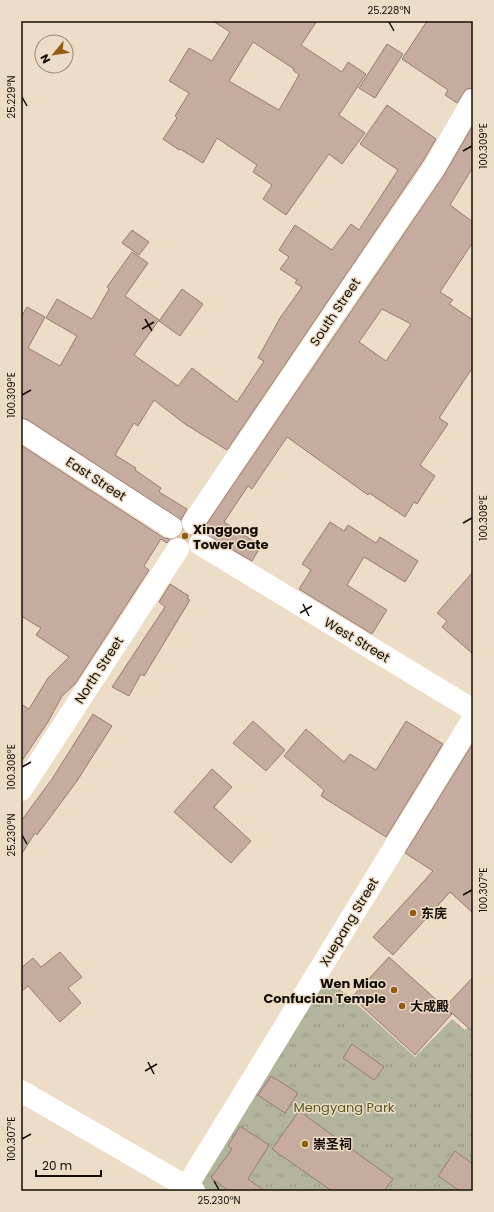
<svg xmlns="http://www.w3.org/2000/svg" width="494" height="1212" font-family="Poppins,'Noto Sans SC',sans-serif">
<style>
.park{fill:url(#park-tufts)}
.building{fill:#c6ab9f;stroke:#977d72;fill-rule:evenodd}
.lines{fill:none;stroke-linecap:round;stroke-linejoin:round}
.street-tunnel{stroke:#cdbea9;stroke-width:22;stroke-dasharray:22 11;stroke-linecap:butt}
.street{stroke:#fff;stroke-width:22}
.ticks{fill:none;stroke:#120c05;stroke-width:1.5}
.poi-dot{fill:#925c13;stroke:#eeddc6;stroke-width:1.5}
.labels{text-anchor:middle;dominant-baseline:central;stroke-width:3;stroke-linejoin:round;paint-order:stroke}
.street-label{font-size:13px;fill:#120c05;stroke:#eeddc6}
.poi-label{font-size:13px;font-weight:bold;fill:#120c05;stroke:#eeddc6;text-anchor:start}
.park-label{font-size:13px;fill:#54581c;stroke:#eeddc6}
.neatline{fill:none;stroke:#120c05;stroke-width:1.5}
.ticks-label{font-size:10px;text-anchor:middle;fill:#120c05}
</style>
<defs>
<pattern id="park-tufts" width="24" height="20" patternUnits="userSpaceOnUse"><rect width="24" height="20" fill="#b2b59b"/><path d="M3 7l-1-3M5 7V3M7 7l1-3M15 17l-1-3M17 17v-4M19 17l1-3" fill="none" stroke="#989a84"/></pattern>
</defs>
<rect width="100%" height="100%" fill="#eeddc6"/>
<path class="park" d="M 326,976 L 415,1057 L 452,1019 L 465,1030 L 473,1022 L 473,1191 L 203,1191 L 195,1185 Z"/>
<path class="building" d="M 213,21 L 317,21 L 301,45 L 342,72 L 348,62 L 366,74 L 339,115 L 365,133 L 342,164 L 329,154 L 286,215 L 263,199 L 272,185 L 253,172 L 257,165 L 217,138 L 203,163 L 180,149 L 179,150 L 163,139 L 177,118 L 175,116 L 189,93 L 169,81 L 189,48 L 212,61 L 230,32 ZM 253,42 L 294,69 L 293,70 L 299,75 L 279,110 L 229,81 Z
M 427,21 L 473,21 L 473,88 L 466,89 L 457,103 L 445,95 L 448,90 L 402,59 Z
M 387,44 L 403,54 L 375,98 L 359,88 Z
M 387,105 L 436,139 L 423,161 L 227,450 L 185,424 L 154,400 L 138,426 L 134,423 L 115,455 L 136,468 L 135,470 L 161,488 L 159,492 L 187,509 L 181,520 L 28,420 L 21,418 L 21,317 L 27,307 L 45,317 L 28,348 L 60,366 L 77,336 L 46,318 L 57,299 L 92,319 L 109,289 L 107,287 L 132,252 L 148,263 L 125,296 L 159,320 L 134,355 L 178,386 L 192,368 L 237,402 L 264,361 L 258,358 L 280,318 L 302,287 L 295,283 L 297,280 L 280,269 L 289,257 L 279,250 L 295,225 L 332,250 L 351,224 L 359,230 L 398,170 L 360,144 Z
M 473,125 L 473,167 L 450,205 L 473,222 L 473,242 L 440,292 L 453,300 L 449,304 L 473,320 L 473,367 L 439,418 L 448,424 L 420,465 L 435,476 L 417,504 L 414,502 L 405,517 L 369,493 L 368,495 L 287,437 L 252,489 L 248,486 L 224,522 L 261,546 L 252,561 L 201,532 L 444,175 ZM 382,309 L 411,324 L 386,361 L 359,342 Z
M 132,230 L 149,242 L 139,255 L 122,243 Z
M 182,289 L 203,304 L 180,336 L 159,321 Z
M 21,445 L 164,538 L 170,539 L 167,543 L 161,539 L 144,566 L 149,570 L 75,684 L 62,696 L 48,722 L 21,762 L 21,704 L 29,709 L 48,678 L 69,657 L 36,635 L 41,628 L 21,616 Z
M 330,522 L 344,531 L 348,525 L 376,543 L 380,537 L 418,561 L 405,582 L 364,557 L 347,585 L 387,610 L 372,634 L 299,589 L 311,570 L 302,564 Z
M 473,572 L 473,654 L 442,627 L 447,621 L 437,613 Z
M 170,584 L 189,596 L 187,598 L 190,600 L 144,676 L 141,674 L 129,696 L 112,687 L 165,607 L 159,602 Z
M 93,714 L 112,726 L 77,781 L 37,835 L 35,833 L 21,855 L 21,821 L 52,779 Z
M 253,721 L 285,750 L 266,771 L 233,743 Z
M 406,721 L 443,744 L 386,837 L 321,796 L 324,790 L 284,756 L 306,729 L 344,762 L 350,754 L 376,770 Z
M 473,743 L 473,913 L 450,892 L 393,955 L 373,937 L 433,871 L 405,853 Z
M 212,769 L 232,787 L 214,807 L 251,841 L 231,863 L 174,812 Z
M 60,952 L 82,977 L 68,988 L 81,1003 L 60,1022 L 28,986 L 21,992 L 21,968 L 33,958 L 41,967 Z
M 389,957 L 452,1014 L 415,1055 L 352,997 Z
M 473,977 L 473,1032 L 445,1007 Z
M 352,1044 L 384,1067 L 374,1080 L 343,1058 Z
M 271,1076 L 298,1093 L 285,1113 L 258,1095 Z
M 299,1111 L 393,1179 L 384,1191 L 332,1191 L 272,1149 Z
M 240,1126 L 269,1145 L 248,1179 L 265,1191 L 229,1191 L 211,1178 L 232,1149 L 228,1146 Z
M 455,1151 L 473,1164 L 473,1191 L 460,1191 L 438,1176 Z"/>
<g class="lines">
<path class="street-tunnel" d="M 171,527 L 200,544"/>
<path class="street" d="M 21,430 L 171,527
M 193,523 L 337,309 L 434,168 L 473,100
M 200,544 L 473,710
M 21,790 L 178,549
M 21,1091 L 194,1191
M 184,1191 L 473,719"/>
</g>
<path class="ticks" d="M 389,22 L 394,31M 22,97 L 27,106M 463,151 L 472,146M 145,319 L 152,331M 142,329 L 154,322M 22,395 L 31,390M 463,523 L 472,518M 303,604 L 309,616M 300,613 L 312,606M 22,767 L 31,762M 22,835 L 27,844M 463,895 L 472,890M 148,1062 L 154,1074M 145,1071 L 157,1064M 22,1139 L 31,1134M 214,1181 L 219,1190"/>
<g class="poi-dot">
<circle cx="185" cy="536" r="4"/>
<circle cx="413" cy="913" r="4"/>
<circle cx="394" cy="990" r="4"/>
<circle cx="402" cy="1006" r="4"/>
<circle cx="305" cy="1144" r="4"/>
</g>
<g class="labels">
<g class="street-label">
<text transform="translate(335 312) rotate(-56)">South Street</text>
<text transform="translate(96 479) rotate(33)">East Street</text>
<text transform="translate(357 640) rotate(31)">West Street</text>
<text transform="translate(99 670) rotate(-57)">North Street</text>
<text transform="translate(349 922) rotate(-59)">Xuepang Street</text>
</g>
<g class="poi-label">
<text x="193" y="529">Xinggong<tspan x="193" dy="15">Tower Gate</tspan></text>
<text x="421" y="913">东庑</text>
<text x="386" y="983" text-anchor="end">Wen Miao<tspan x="386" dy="15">Confucian Temple</tspan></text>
<text x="410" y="1006">大成殿</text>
<text x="313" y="1144">崇圣祠</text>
</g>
<g class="park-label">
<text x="344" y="1107">Mengyang Park</text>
</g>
</g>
<rect width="494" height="1212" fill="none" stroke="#eeddc6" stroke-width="44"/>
<g transform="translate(54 54) rotate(241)"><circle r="19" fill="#eeddc6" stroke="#968979"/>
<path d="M0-3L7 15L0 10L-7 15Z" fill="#925c13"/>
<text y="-6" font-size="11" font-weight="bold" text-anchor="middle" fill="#120c05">N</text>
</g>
<path d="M36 1170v6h65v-6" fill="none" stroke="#120c05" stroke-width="2"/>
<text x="42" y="1170" font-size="12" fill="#120c05" stroke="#eeddc6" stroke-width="3" paint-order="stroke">20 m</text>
<rect x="22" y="22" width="450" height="1168" class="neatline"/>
<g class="ticks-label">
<text x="389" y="14">25.228°N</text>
<text transform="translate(11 97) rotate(-90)" y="4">25.229°N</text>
<text transform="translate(483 146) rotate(-90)" y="4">100.309°E</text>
<text transform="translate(11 395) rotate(-90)" y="4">100.309°E</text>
<text transform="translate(483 518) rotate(-90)" y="4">100.308°E</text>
<text transform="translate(11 767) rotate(-90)" y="4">100.308°E</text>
<text transform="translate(11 835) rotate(-90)" y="4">25.230°N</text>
<text transform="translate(483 890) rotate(-90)" y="4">100.307°E</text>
<text transform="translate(11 1139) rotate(-90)" y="4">100.307°E</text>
<text x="219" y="1204">25.230°N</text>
</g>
</svg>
